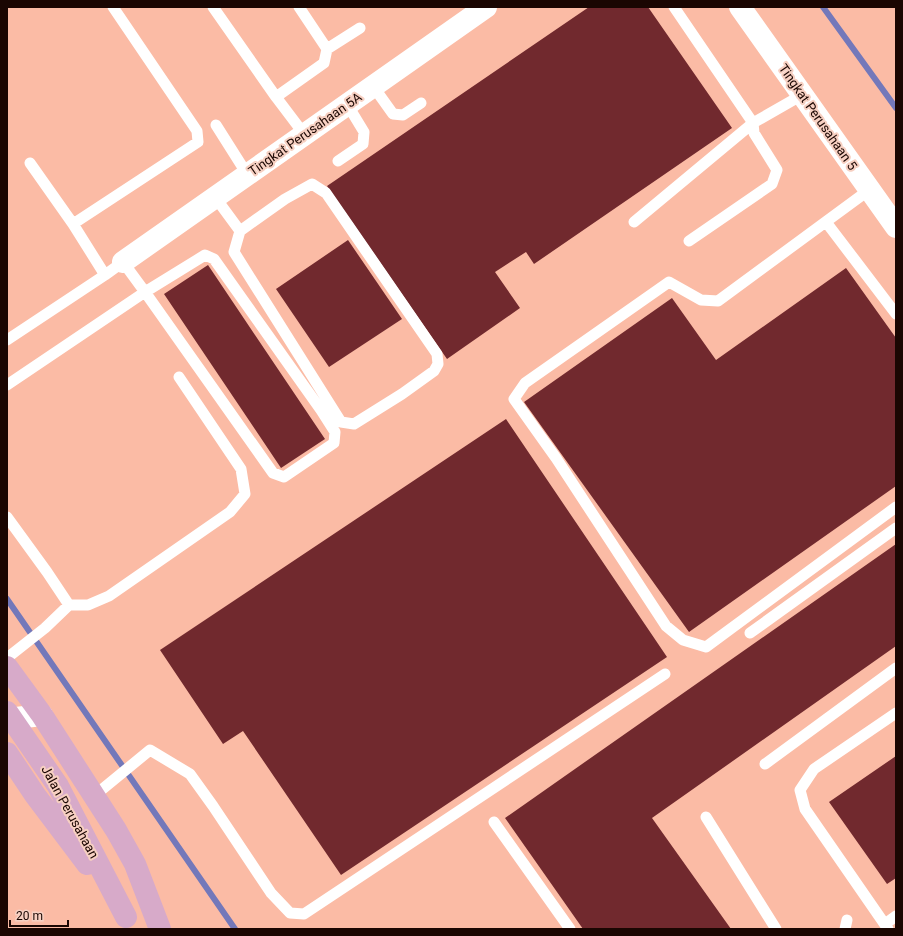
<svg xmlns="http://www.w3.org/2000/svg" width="903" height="936" font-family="Roboto,sans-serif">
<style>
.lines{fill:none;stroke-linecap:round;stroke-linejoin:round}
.stream{stroke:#7378ba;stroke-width:6}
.building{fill:#71292e}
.service{stroke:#fff;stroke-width:11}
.minor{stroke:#fff;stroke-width:22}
.tertiary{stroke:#fff;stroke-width:22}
.primary{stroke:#d7aac9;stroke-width:22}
.labels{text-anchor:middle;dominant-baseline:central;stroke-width:4;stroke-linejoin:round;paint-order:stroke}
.street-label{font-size:13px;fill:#1a0602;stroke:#f7d0c2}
</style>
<rect width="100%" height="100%" fill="#fbbba5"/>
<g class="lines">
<path class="stream" d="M 823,7 L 896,108
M 7,599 L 235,929"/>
</g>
<path class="building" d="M 589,7 L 648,7 L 732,128 L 534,264 L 526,252 L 495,272 L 520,308 L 447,359 L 327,186 Z
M 348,240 L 402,319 L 329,367 L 276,289 Z
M 208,265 L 325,439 L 281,468 L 164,294 Z
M 846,268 L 896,338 L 896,486 L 689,632 L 524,402 L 672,298 L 716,360 Z
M 506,419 L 667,657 L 341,875 L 243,731 L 223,744 L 160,650 Z
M 896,544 L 896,646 L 652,818 L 731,929 L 583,929 L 505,818 Z
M 896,756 L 896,878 L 887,884 L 829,802 Z"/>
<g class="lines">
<path class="service" d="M 213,7 L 276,97 L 304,134
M 674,7 L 753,123 L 802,95
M 327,49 L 360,28
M 373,86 L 393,114 L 403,115 L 421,103
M 276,97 L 324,63 L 327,49 L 299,7
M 216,125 L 247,174
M 338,161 L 363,144 L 364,132 L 347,104
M 869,190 L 718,301 L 701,300 L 669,282 L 525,383 L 514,399 L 556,458 L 666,626 L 683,640 L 706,647 L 896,507
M 215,197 L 240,231 L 234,252 L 341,422 L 354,424 L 402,394 L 434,371 L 438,364 L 437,354 L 326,193 L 312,184 L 285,199 L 240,231
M 634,222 L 753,123 L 754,133 L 777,170 L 772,184 L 689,241
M 826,222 L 896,314
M 73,224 L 198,142 L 197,131 L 113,7
M 7,340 L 105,275
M 7,385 L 145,292 L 205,255 L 214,259 L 321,410 L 335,432 L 334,443 L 284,477 L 273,473 L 145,292 L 123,262 L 105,275 L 73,224 L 30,163
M 7,517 L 47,572 L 69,605 L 45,628 L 7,658
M 69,605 L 88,605 L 109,596 L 230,512 L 245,494 L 241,469 L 179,377
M 750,633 L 896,528
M 765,764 L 896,668
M 94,796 L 150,750 L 190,774 L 213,806 L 271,893 L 290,913 L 304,914 L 665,674
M 706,817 L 776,929
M 494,822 L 570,929
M 885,924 L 896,916
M 845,929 L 847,920
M 888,929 L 805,809 L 800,790 L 814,769 L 896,713"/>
<path class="minor" d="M 740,7 L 896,227
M 123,262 L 486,7"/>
<path class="tertiary" d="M 7,719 L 42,715"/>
<path class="primary" d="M 7,667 L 42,715 L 116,830 L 135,864 L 160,929
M 7,712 L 58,786 L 126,917
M 7,753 L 35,795 L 87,864"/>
</g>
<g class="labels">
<g class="street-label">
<text transform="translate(818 117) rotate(55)">Tingkat Perusahaan 5</text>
<text transform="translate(305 134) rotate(-35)">Tingkat Perusahaan 5A</text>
<text transform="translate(70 812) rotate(61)">Jalan Perusahaan</text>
</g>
</g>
<rect width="903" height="936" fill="none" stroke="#1a0602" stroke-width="16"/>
<path d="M10 920v6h58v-6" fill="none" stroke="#1a0602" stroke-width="2"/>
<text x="16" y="920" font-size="12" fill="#1a0602" stroke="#f7d0c2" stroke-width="3" paint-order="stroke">20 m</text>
</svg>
